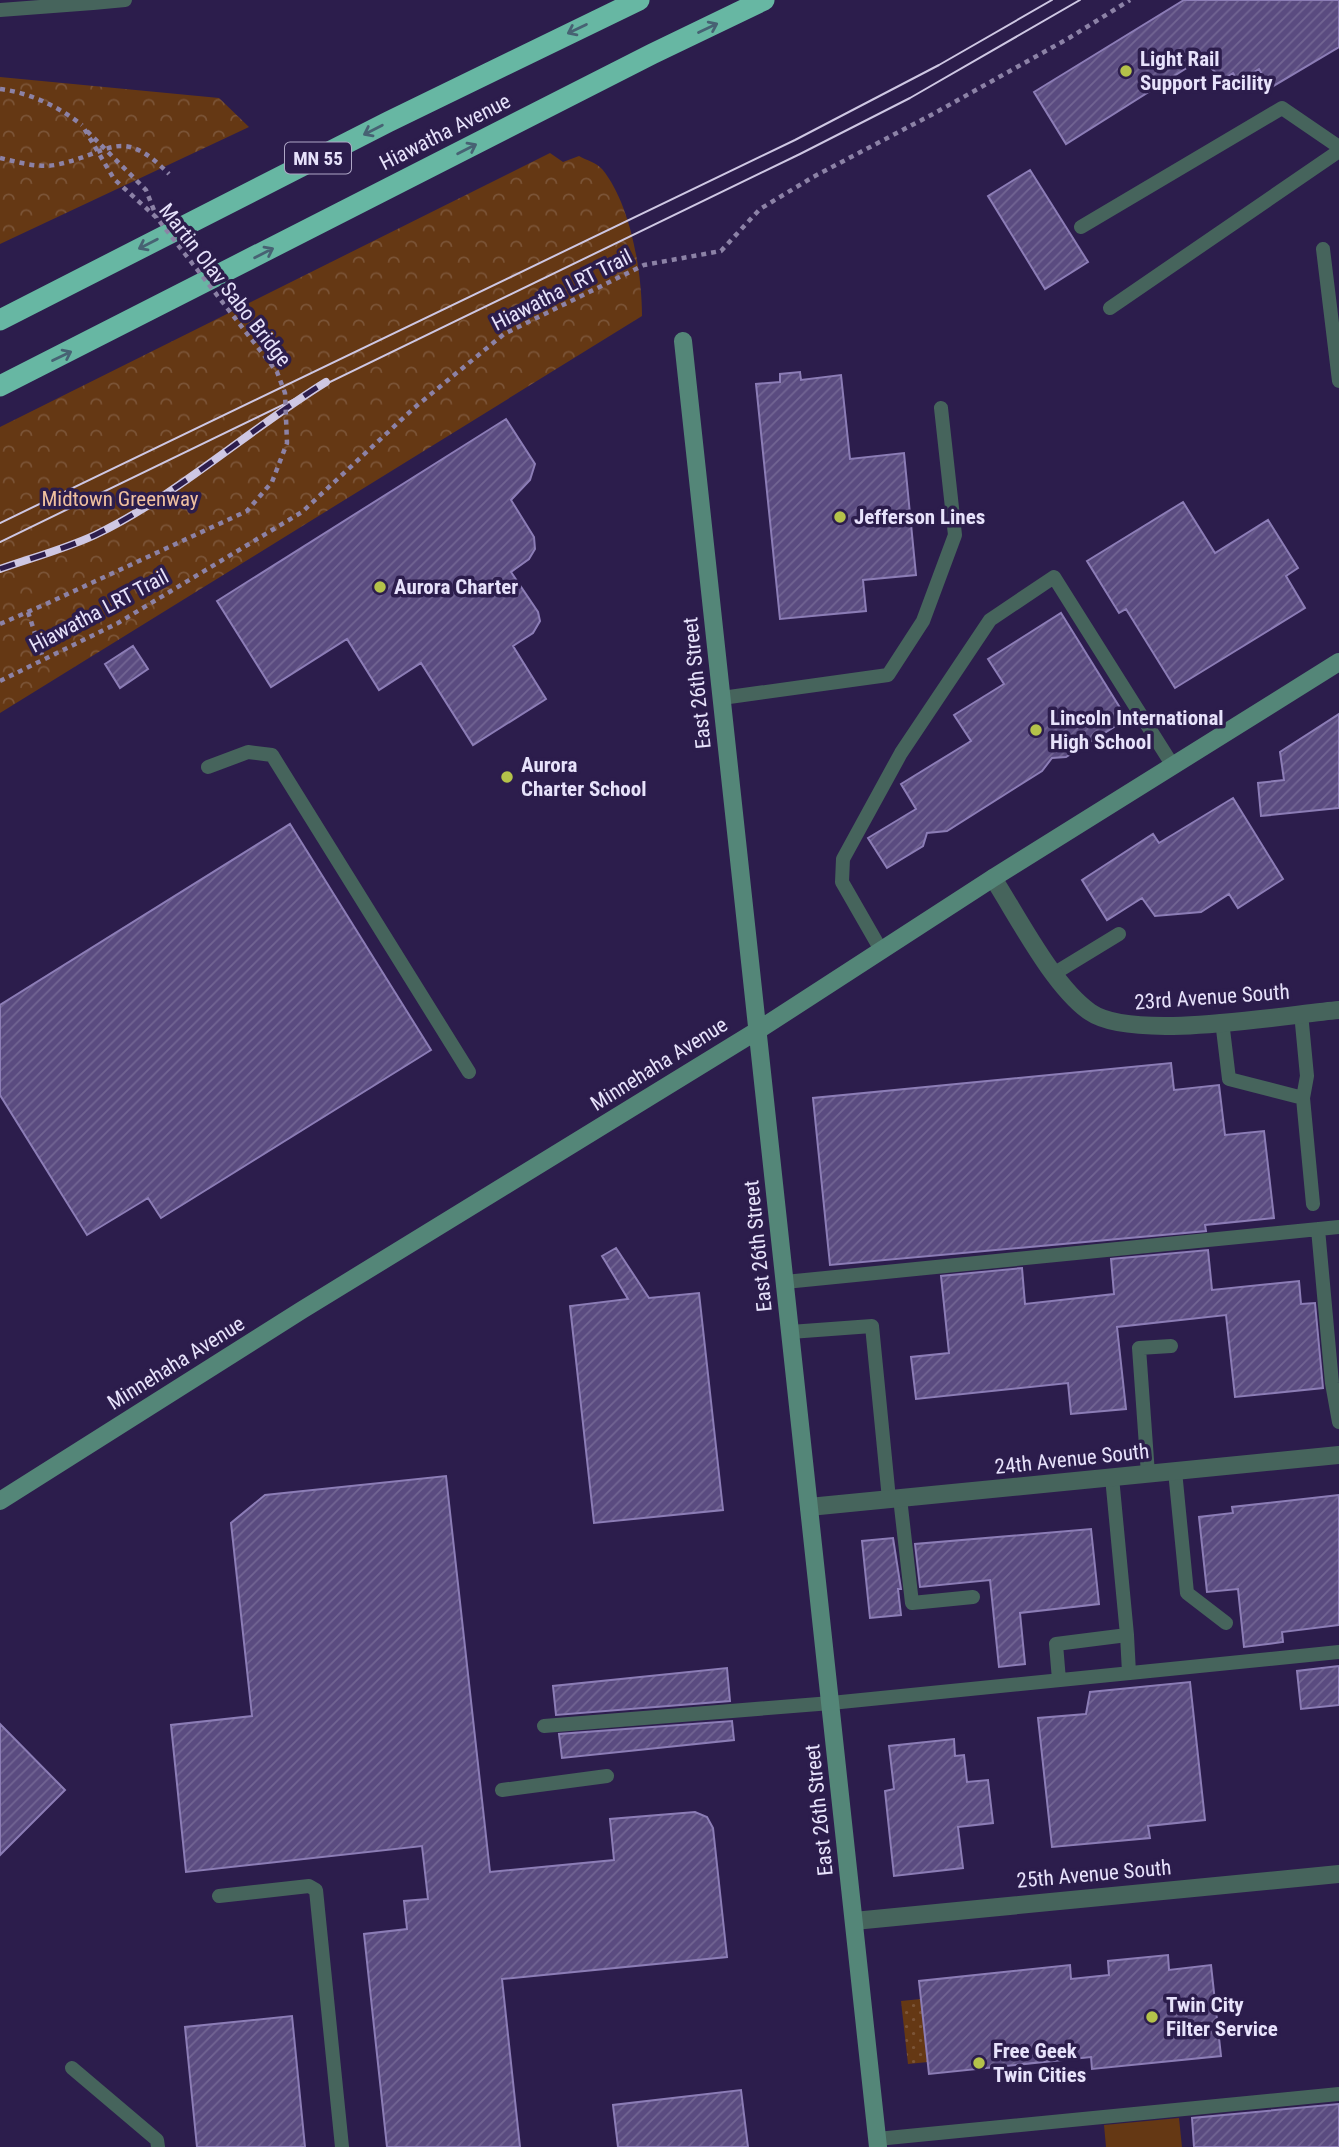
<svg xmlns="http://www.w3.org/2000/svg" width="1339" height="2147" font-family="'Roboto Condensed',sans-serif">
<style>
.grass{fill:url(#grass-dots)}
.park{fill:url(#park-crowns)}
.pitch{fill:#653814}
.building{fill:url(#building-hatch);stroke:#8c7db6;stroke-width:2}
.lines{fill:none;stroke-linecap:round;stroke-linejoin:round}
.path{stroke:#8c82a6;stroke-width:4.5;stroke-dasharray:5 5;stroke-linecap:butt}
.lane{stroke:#46645c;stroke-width:14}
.street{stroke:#46645c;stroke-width:18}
.secondary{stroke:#548678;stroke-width:18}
.highway{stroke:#67b7a3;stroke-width:21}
.tram{stroke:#cec7e3;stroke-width:2}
.rail-casing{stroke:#cec7e3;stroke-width:8}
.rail{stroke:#2c1d4c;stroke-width:5;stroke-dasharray:16;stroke-linecap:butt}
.path-bridge{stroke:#8c82a6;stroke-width:4.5;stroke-dasharray:5 5;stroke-linecap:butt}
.oneway{stroke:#476273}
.poi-dot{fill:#b4c24a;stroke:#2c1d4c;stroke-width:2.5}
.labels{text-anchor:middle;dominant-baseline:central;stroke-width:7;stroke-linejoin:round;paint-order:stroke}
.shield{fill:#2c1d4c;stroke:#afa7c6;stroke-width:2}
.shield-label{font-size:19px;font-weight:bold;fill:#e7e2fb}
.poi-label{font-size:21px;font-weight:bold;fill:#e7e2fb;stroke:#2c1d4c;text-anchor:start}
.street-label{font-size:21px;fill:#e7e2fb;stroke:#2c1d4c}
.park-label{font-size:21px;fill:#f0c09f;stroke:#2c1d4c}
</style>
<defs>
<pattern id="grass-dots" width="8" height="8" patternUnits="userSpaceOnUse" patternTransform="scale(1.75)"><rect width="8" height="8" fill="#653814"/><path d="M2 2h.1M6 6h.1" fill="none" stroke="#7b5437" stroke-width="1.8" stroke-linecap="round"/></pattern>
<pattern id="park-crowns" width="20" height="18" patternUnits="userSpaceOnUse" patternTransform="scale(1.75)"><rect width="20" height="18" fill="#653814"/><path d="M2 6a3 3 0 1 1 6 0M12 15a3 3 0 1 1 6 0" fill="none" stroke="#7b5437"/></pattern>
<pattern id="building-hatch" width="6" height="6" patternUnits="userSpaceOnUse" patternTransform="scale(1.75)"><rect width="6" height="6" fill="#5a4b80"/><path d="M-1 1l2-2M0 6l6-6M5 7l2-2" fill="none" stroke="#726593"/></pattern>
</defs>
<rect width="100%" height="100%" fill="#2c1d4c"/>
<path class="grass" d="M 921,1999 L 928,2062 L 908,2064 L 901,2001 Z"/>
<path class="park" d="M 0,77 L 219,98 L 249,127 L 0,244 Z
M 550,153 L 563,162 L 579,156 C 586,160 597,163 602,169 C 631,204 642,273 642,316 L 0,713 L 0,427 Z"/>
<path class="pitch" d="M 1179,2118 L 1182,2147 L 1106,2147 L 1104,2125 Z"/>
<path class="building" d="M 1184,0 L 1339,0 L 1339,47 L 1270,88 L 1259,69 L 1238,81 L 1233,73 L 1223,79 L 1201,59 L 1066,144 L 1034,92 Z
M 1030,170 L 1088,262 L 1045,289 L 988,196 Z
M 800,372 L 801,380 L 841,375 L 850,459 L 904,453 L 916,575 L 863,580 L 866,611 L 780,619 L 756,384 L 780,382 L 780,374 Z
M 506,419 L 535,464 L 530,480 L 511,500 L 534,537 L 535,549 L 529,559 L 511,572 L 538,612 L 540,621 L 533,633 L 513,646 L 546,699 L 473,745 L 421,663 L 379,690 L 347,639 L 271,687 L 217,601 Z
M 1183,502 L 1215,553 L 1268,520 L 1298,568 L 1286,576 L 1305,608 L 1175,688 L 1126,609 L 1119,613 L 1087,561 Z
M 1061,613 L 1127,719 L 1066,757 L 1052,758 L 1042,771 L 947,831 L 927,833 L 923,846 L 887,868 L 868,838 L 916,809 L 901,784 L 971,741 L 954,715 L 1004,684 L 988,659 Z
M 133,646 L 148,669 L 120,688 L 105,664 Z
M 1339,714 L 1339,808 L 1261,816 L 1258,783 L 1284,780 L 1280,752 Z
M 1233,798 L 1283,879 L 1238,908 L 1229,894 L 1201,912 L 1155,916 L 1142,898 L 1107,920 L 1082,880 L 1153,834 L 1159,843 Z
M 290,824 L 431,1050 L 161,1218 L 148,1198 L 87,1235 L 0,1095 L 0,1005 Z
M 1171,1063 L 1174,1090 L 1219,1085 L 1225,1135 L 1264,1131 L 1274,1218 L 1205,1225 L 1206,1231 L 830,1265 L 813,1098 Z
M 616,1248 L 649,1298 L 699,1293 L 723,1510 L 594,1523 L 570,1306 L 628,1299 L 602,1256 Z
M 1208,1250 L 1212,1290 L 1299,1281 L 1301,1304 L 1315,1303 L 1323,1388 L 1235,1397 L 1226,1315 L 1117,1327 L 1126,1409 L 1071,1414 L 1068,1383 L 916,1399 L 911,1357 L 949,1353 L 941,1276 L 1022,1268 L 1025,1304 L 1114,1294 L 1111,1259 Z
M 446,1476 L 490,1872 L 614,1860 L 610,1819 L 695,1812 L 707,1817 L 713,1828 L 727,1957 L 502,1979 L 520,2147 L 387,2147 L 364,1934 L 407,1929 L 404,1901 L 428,1899 L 422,1846 L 186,1872 L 171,1725 L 252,1716 L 231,1523 L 265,1495 Z
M 1339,1495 L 1339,1625 L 1282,1632 L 1283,1642 L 1244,1647 L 1238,1589 L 1207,1592 L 1199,1517 L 1233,1513 L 1232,1507 Z
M 1091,1529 L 1099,1604 L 1020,1613 L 1025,1664 L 999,1667 L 990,1580 L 920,1587 L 915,1544 Z
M 893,1538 L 901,1589 L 898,1589 L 901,1615 L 870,1618 L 862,1541 Z
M 1339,1666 L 1339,1705 L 1301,1709 L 1297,1671 Z
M 727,1668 L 730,1701 L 556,1715 L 553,1686 Z
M 1190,1682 L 1205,1820 L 1148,1826 L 1150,1838 L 1052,1847 L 1038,1718 L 1086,1714 L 1090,1692 Z
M 732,1721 L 734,1740 L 562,1758 L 559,1734 Z
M 0,1724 L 65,1790 L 0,1855 Z
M 954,1739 L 955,1756 L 964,1755 L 967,1782 L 988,1780 L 993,1823 L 958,1827 L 963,1868 L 894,1876 L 885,1791 L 894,1789 L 889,1746 Z
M 1168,1955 L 1169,1970 L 1211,1965 L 1221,2056 L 1092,2069 L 1091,2057 L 929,2074 L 919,1981 L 1070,1965 L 1071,1979 L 1109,1975 L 1108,1961 Z
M 292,2016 L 305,2147 L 197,2147 L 185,2027 Z
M 741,2090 L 748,2147 L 618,2147 L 613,2105 Z
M 1339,2104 L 1339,2147 L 1194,2147 L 1192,2118 Z"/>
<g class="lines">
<path class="path" d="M 0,89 C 31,93 57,106 82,125
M 0,158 C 18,162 37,168 55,165 C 111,154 120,124 169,174
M 28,612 L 43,658
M 0,624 L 46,604
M 0,681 L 118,623 L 302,512 L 414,408 L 504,334 L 644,265 L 721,251 L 760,209 L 813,177 L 933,114 L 1069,38 L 1130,0"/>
<path class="lane" d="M 93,0 L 93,3 L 125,0
M 0,10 L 93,3
M 1081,227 L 1282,108 L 1339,147
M 1323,249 L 1339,381
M 1110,308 L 1339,151
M 722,698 L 888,675 L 923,621 L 955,535 L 941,408
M 208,767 L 248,752 L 272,755 L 469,1072
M 881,950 L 842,882 L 843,859 L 901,753 L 990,620 L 1054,577 L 1173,766
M 1055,973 L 1119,934
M 1301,1013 L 1307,1076 L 1303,1098 L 1313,1204
M 1222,1021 L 1229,1079 L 1303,1098
M 1318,1229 L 1332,1383 L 1339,1422
M 785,1282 L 1339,1227
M 790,1332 L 872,1326 L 889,1499
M 1175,1471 L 1187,1593 L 1226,1623
M 1148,1474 L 1139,1348 L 1171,1346
M 900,1498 L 912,1603 L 973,1597
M 1127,1635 L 1129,1673
M 1059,1680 L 1056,1644 L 1127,1635 L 1112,1477
M 544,1726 L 831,1703 L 1339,1652
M 502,1790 L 607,1776
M 219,1896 L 309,1886 L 316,1890 L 342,2147
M 72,2068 L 157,2140 L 158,2147
M 877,2139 L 1339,2094"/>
<path class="street" d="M 993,878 C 1018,917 1053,986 1090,1012 C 1133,1042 1283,1015 1339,1010
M 809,1507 L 1339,1455
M 854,1921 L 1339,1874"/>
<path class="secondary" d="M 683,341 L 878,2147
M 0,1501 L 302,1310 L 760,1029 L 993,878 L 1339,662"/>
<path class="highway" d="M 0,320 L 388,122 L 639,0
M 0,386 L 652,54 L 764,0"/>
<path class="tram" d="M 0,523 L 795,140 L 939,65 L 1052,0
M 0,542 L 800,154 L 910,98 L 1080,0"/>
<defs>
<path id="rail" d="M 0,569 C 31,558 65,549 95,535 C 178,495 248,430 326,382"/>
</defs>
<use href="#rail" class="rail-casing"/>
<use href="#rail" class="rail"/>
<path class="path-bridge" d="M 87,131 L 146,190 L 157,218
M 46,604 L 247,511 L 272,482 L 287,443 L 285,393 L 277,372 L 157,218 L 114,179 L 82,125"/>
</g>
<defs><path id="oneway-shaft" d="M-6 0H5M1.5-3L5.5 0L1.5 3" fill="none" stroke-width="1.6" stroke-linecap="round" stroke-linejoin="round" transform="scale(1.75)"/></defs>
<g class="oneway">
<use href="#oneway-shaft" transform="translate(708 28) rotate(-25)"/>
<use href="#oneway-shaft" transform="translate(577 29) rotate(154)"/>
<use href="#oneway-shaft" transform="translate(373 130) rotate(153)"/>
<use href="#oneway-shaft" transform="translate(467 149) rotate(-27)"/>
<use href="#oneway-shaft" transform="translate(148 244) rotate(153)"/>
<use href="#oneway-shaft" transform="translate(264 253) rotate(-27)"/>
<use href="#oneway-shaft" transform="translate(62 356) rotate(-26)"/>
</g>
<g class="poi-dot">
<circle cx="1126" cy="71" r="7"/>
<circle cx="840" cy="517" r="7"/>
<circle cx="380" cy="587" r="7"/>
<circle cx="1036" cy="730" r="7"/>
<circle cx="507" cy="777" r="7"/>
<circle cx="1152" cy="2017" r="7"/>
<circle cx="979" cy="2063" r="7"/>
</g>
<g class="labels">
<rect class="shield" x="285" y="142.5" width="66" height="31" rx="5"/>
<g class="shield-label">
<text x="318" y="158">MN 55</text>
</g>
<g class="poi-label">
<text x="1140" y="59">Light Rail<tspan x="1140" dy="24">Support Facility</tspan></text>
<text x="854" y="517">Jefferson Lines</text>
<text x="394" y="587">Aurora Charter</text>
<text x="1050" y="718">Lincoln International<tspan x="1050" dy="24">High School</tspan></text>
<text x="521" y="765">Aurora<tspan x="521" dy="24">Charter School</tspan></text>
<text x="1166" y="2005">Twin City<tspan x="1166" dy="24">Filter Service</tspan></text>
<text x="993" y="2051">Free Geek<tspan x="993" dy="24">Twin Cities</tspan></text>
</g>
<g class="street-label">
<text transform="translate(445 132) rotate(-27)">Hiawatha Avenue</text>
<text transform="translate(225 285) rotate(52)">Martin Olav Sabo Bridge</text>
<text transform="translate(562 290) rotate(-27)">Hiawatha LRT Trail</text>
<text transform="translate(99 611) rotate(-28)">Hiawatha LRT Trail</text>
<text transform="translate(697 683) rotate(-96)">East 26th Street</text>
<text transform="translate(1212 997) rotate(-4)">23rd Avenue South</text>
<text transform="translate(659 1064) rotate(-32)">Minnehaha Avenue</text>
<text transform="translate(758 1246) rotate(-96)">East 26th Street</text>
<text transform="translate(176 1363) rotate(-32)">Minnehaha Avenue</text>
<text transform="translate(1072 1459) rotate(-6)">24th Avenue South</text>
<text transform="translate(819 1810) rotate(-96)">East 26th Street</text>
<text transform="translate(1094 1874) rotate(-5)">25th Avenue South</text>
</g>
<g class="park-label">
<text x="120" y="499">Midtown Greenway</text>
</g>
</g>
</svg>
